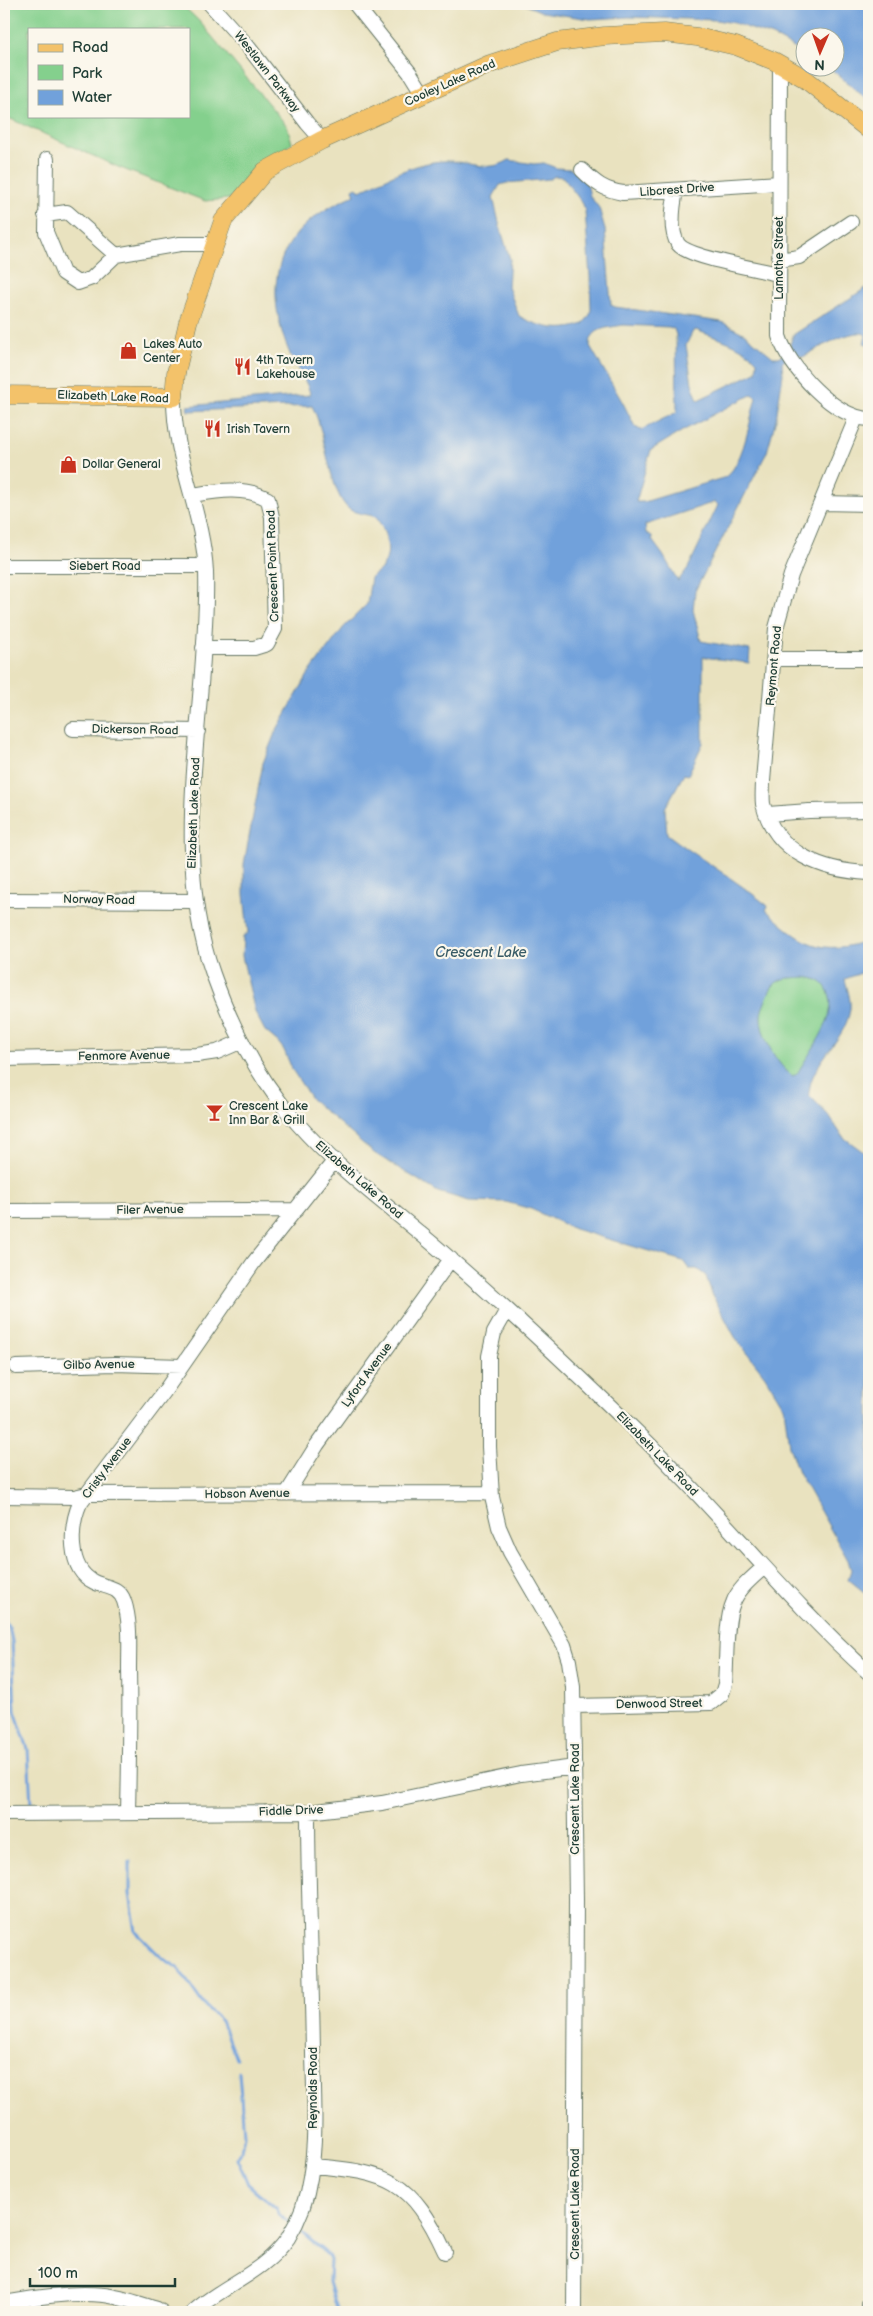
<svg xmlns="http://www.w3.org/2000/svg" width="873" height="2316" font-family="'Balsamiq Sans',sans-serif">
<style>
.green{fill:#84d08d;stroke:#528660;fill-rule:evenodd}
.water{fill:#71a1db;stroke:#486f88;fill-rule:evenodd}
.lines{fill:none;stroke-linecap:round;stroke-linejoin:round}
.stream{stroke:#71a1db;stroke-width:3}
.minor-casing{stroke:#667765;stroke-width:16}
.major-casing{stroke:#667765;stroke-width:19}
.minor{stroke:#fff;stroke-width:14}
.major{stroke:#f3c26a;stroke-width:18}
.labels{text-anchor:middle;dominant-baseline:central;stroke-width:4.5;stroke-linejoin:round;paint-order:stroke}
.street-label{font-size:12px;fill:#1f3d34;stroke:#fbf7ec}
.poi-label{font-size:12px;fill:#1f3d34;stroke:#fbf7ec;text-anchor:start}
.water-label{font-size:14px;font-style:italic;fill:#385b66;stroke:#fbf7ec}
</style>
<rect width="100%" height="100%" fill="#fbf7ec"/>
<filter id="ink" filterUnits="userSpaceOnUse"><feTurbulence type="fractalNoise" baseFrequency=".02" numOctaves="2"/><feDisplacementMap in="SourceGraphic" scale="10" xChannelSelector="R" yChannelSelector="G"/><feConvolveMatrix kernelMatrix="1 2 1 2 8 2 1 2 1" color-interpolation-filters="sRGB"/></filter>
<filter id="wash" filterUnits="userSpaceOnUse"><feTurbulence type="fractalNoise" baseFrequency=".0096" numOctaves="4" result="noise"/><feDisplacementMap in="SourceGraphic" scale="20" xChannelSelector="R" yChannelSelector="G"/><feGaussianBlur stdDeviation="1.12" result="paint"/><feColorMatrix in="noise" values="0 0 0 0 0 0 0 0 0 0 0 0 0 0 0 0 0 1.4 0 .05"/><feComposite in="paint" operator="in"/></filter>
<g filter="url(#wash)">
<rect width="100%" height="100%" fill="#e9e2bf"/>
<path class="green" d="M 4,4 L 181,4 L 199,21 L 287,126 L 292,143 L 272,159 L 229,199 L 205,201 L 118,167 L 4,116 ZM 29,29 L 189,29 L 189,116 L 29,116 Z
M 804,977 C 814,978 822,980 827,989 C 842,1014 809,1052 797,1074 L 793,1076 C 778,1067 762,1038 761,1020 C 760,1012 764,1005 767,997 C 770,990 773,983 781,980 C 788,977 797,978 804,977 Z"/>
<path class="water" d="M 524,4 L 869,4 L 869,101 L 830,68 L 836,68 L 836,38 L 806,38 L 805,54 L 772,36 L 734,23 L 716,20 L 629,17 L 590,19 L 542,12 Z
M 509,160 L 534,164 L 544,163 L 556,168 L 571,169 L 587,183 L 590,196 L 599,208 L 605,229 L 611,305 L 615,307 L 722,322 L 745,334 L 773,357 L 779,357 L 792,349 L 790,345 L 793,335 L 869,286 L 869,345 L 864,343 L 866,336 L 865,334 C 851,328 815,350 803,357 L 795,354 L 782,362 L 783,374 L 776,419 L 767,452 L 695,591 L 693,610 L 701,641 L 750,650 L 749,663 L 703,657 L 703,743 L 688,775 L 684,774 L 665,808 L 667,834 C 700,859 736,880 768,906 L 766,910 C 803,944 819,957 869,940 L 869,970 L 845,979 C 847,989 851,998 850,1009 C 846,1042 809,1062 809,1095 L 829,1116 L 843,1137 L 869,1156 L 869,1596 L 848,1579 L 851,1570 L 848,1560 L 798,1472 L 789,1446 L 784,1407 L 765,1376 L 735,1337 L 712,1294 L 706,1276 L 697,1269 L 689,1269 L 683,1261 L 574,1229 L 531,1209 L 506,1202 L 469,1201 L 438,1192 L 374,1153 L 312,1100 L 293,1071 L 284,1050 L 278,1042 L 265,1031 L 255,1012 L 242,956 L 243,937 L 248,933 L 244,894 L 244,864 L 263,763 L 275,733 L 309,673 L 344,627 L 367,604 L 371,577 C 375,574 381,570 383,566 C 393,551 385,530 376,517 C 368,514 358,514 350,510 C 329,495 326,431 312,406 L 188,411 L 187,406 L 310,395 C 310,385 294,365 290,354 C 259,280 278,226 355,195 L 353,189 L 357,187 L 360,191 C 385,179 415,162 444,161 C 467,160 487,174 509,160 ZM 555,176 L 563,177 L 583,204 L 585,211 L 590,277 L 591,309 L 590,315 L 583,324 C 561,333 538,327 519,316 L 508,287 L 510,259 L 500,227 L 493,197 L 500,185 L 507,183 L 550,179 ZM 623,325 L 669,327 L 674,329 L 676,335 L 677,412 L 641,430 L 635,427 L 623,403 L 590,346 C 590,327 609,328 623,325 ZM 696,330 C 717,339 741,343 757,361 L 756,372 L 698,400 L 692,384 L 686,345 L 693,331 ZM 753,394 L 756,398 C 750,418 743,469 723,478 L 644,502 L 636,502 L 651,450 L 684,430 ZM 715,502 L 718,505 L 688,568 L 678,581 L 663,555 L 652,540 L 652,536 L 646,533 L 645,525 ZM 804,977 C 814,978 822,980 827,989 C 842,1014 809,1052 797,1074 L 793,1076 C 778,1067 762,1038 761,1020 C 760,1012 764,1005 767,997 C 770,990 773,983 781,980 C 788,977 797,978 804,977 Z"/>
<g class="lines">
<path class="stream" d="M 4,1619 L 9,1627 L 12,1641 L 15,1711 L 28,1749 L 31,1805
M 130,1861 L 130,1894 L 136,1932 L 160,1956 L 178,1968 L 203,2004 L 221,2021 L 236,2059
M 239,2072 L 244,2135 L 241,2151 L 237,2158 L 248,2184 L 277,2209 L 280,2216 L 288,2222
M 302,2233 L 328,2255 L 330,2260 L 329,2282 L 338,2312"/>
</g>
</g>
<g filter="url(#ink)">
<g class="lines">
<defs>
<path id="minor" d="M 210,4 L 246,44 L 307,123 L 322,140
M 355,4 L 410,73 L 423,94
M 780,64 L 779,336 C 789,368 834,417 869,419
M 47,159 L 46,232 L 63,273 L 78,283 L 92,278 L 116,255 L 180,244 L 215,244
M 582,170 C 595,183 604,190 623,193 L 779,183
M 676,191 C 673,206 669,230 678,244 C 688,258 759,269 778,274
M 45,215 L 67,212 L 116,255
M 779,260 L 799,257 L 851,222
M 174,397 C 173,457 203,512 206,572 C 207,601 205,629 203,658 C 196,763 177,873 213,974 C 232,1028 259,1080 297,1123 C 341,1173 398,1213 448,1257 C 513,1313 575,1372 637,1432 C 717,1509 786,1598 869,1673
M 856,418 L 791,575 L 776,628 L 763,781 C 763,788 762,797 763,804 C 775,854 824,871 869,873
M 192,495 C 217,491 244,486 268,499 L 272,517 L 275,629 L 267,644 L 254,648 L 203,648
M 822,503 L 869,504
M 4,566 L 205,566
M 774,659 L 869,659
M 73,729 L 198,731
M 768,814 L 809,811 L 869,810
M 4,900 L 194,901
M 4,1059 L 197,1055 L 217,1052 L 242,1041
M 4,1211 L 296,1210
M 507,1310 L 494,1333 L 489,1356 L 489,1447 L 492,1497 L 499,1527 L 510,1552 L 564,1645 L 569,1661 L 573,1687 L 576,1899 L 574,2312
M 16,1367 L 115,1364 L 182,1366
M 287,1493 L 317,1445 L 451,1259
M 4,1496 L 74,1497 L 87,1494 L 491,1493
M 574,1706 L 711,1703 L 722,1694 L 725,1684 C 727,1663 725,1621 733,1603 C 738,1589 752,1578 763,1568
M 128,1813 C 129,1765 130,1717 129,1669 C 129,1646 131,1622 124,1601 C 119,1586 106,1588 94,1582 C 67,1569 70,1526 80,1503 L 164,1392 L 254,1262 L 335,1160
M 4,1814 L 308,1812 L 382,1803 L 521,1774 L 575,1767
M 312,2166 C 389,2172 412,2180 445,2252
M 4,2303 C 37,2297 70,2292 104,2295 C 122,2297 140,2304 157,2309 L 162,2312
M 193,2312 C 223,2285 264,2273 288,2238 C 299,2220 307,2199 310,2178 C 317,2138 314,2094 313,2054 C 312,1973 308,1892 308,1812
M 869,2312 L 869,2304"/>
<path id="major" d="M 4,395 L 174,397 L 176,373 L 188,322 L 223,221 L 265,171 L 322,140 L 490,64 L 557,42 L 605,36 L 664,33 L 697,37 L 736,46 L 774,61 L 804,78 L 869,130"/>
</defs>
<use href="#minor" class="minor-casing"/>
<use href="#major" class="major-casing"/>
<use href="#minor" class="minor"/>
<use href="#major" class="major"/>
</g>
</g>
<defs>
<symbol id="shop-bare" viewBox="-9 -9 18 18"><path d="M-5-2.5h2.3a2.7 3.5 0 0 1 5.4 0H5L5.5 6h-11ZM-1.5-2.5h3a1.5 2.3 0 0 0-3 0Z" fill="#c8321e" stroke="#fbf7ec" stroke-width="2.5" paint-order="stroke"/></symbol>
<symbol id="restaurant-bare" viewBox="-9 -9 18 18"><path d="M-5-6h1v4h1v-4h1v4h1v-4h1v5L-1.5 .5V6h-2V.5L-5-1ZM5-6V6H3V1.5H1.5Q1.5-4 5-6Z" fill="#c8321e" stroke="#fbf7ec" stroke-width="2.5" paint-order="stroke"/></symbol>
<symbol id="bar-bare" viewBox="-9 -9 18 18"><path d="M-6-5H6L.8 .8V4.5H3.5V6h-7V4.5H-.8V.8Z" fill="#c8321e" stroke="#fbf7ec" stroke-width="2.5" paint-order="stroke"/></symbol>
</defs>
<g fill-rule="evenodd">
<use href="#shop-bare" x="116" y="338" width="25" height="25"/>
<use href="#restaurant-bare" x="230" y="354" width="25" height="25"/>
<use href="#restaurant-bare" x="200" y="416" width="25" height="25"/>
<use href="#shop-bare" x="56" y="452" width="25" height="25"/>
<use href="#bar-bare" x="202" y="1100" width="25" height="25"/>
</g>
<g class="labels">
<g class="street-label">
<text transform="translate(267 72) rotate(52)">Westlawn Parkway</text>
<text transform="translate(450 83) rotate(-24)">Cooley Lake Road</text>
<text transform="translate(677 190) rotate(-4)">Libcrest Drive</text>
<text transform="translate(779 258) rotate(-90)">Lamothe Street</text>
<text transform="translate(113 397) rotate(2)">Elizabeth Lake Road</text>
<text x="105" y="566">Siebert Road</text>
<text transform="translate(273 566) rotate(-92)">Crescent Point Road</text>
<text transform="translate(774 666) rotate(-85)">Reymont Road</text>
<text transform="translate(135 730) rotate(1)">Dickerson Road</text>
<text transform="translate(194 813) rotate(-88)">Elizabeth Lake Road</text>
<text transform="translate(99 900) rotate(1)">Norway Road</text>
<text transform="translate(124 1056) rotate(-1)">Fenmore Avenue</text>
<text transform="translate(359 1180) rotate(41)">Elizabeth Lake Road</text>
<text transform="translate(150 1210) rotate(-1)">Filer Avenue</text>
<text transform="translate(99 1365) rotate(-1)">Gilbo Avenue</text>
<text transform="translate(367 1375) rotate(-54)">Lyford Avenue</text>
<text transform="translate(657 1454) rotate(46)">Elizabeth Lake Road</text>
<text transform="translate(107 1468) rotate(-53)">Cristy Avenue</text>
<text transform="translate(247 1494) rotate(-1)">Hobson Avenue</text>
<text transform="translate(659 1704) rotate(-1)">Denwood Street</text>
<text transform="translate(575 1799) rotate(-90)">Crescent Lake Road</text>
<text transform="translate(291 1811) rotate(-2)">Fiddle Drive</text>
<text transform="translate(313 2088) rotate(-90)">Reynolds Road</text>
<text transform="translate(575 2204) rotate(-90)">Crescent Lake Road</text>
</g>
<g class="poi-label">
<text x="143" y="344">Lakes Auto<tspan x="143" dy="14">Center</tspan></text>
<text x="256" y="360">4th Tavern<tspan x="256" dy="14">Lakehouse</tspan></text>
<text x="227" y="429">Irish Tavern</text>
<text x="82" y="464">Dollar General</text>
<text x="229" y="1106">Crescent Lake<tspan x="229" dy="14">Inn Bar &amp; Grill</tspan></text>
</g>
<g class="water-label">
<text x="481" y="952">Crescent Lake</text>
</g>
</g>
<rect width="873" height="2316" fill="none" stroke="#fbf7ec" stroke-width="20"/>
<rect x="28" y="28" width="162" height="90" fill="#fbf7ec" stroke="#a3ada2"/>
<rect x="38" y="44" width="25" height="8" fill="#f3c26a" stroke="#a3ada2"/>
<text x="72" y="52" font-size="15" fill="#1f3d34">Road</text>
<rect x="38" y="65" width="25" height="15" fill="#84d08d" stroke="#a3ada2"/>
<text x="72" y="78" font-size="15" fill="#1f3d34">Park</text>
<rect x="38" y="90" width="25" height="15" fill="#71a1db" stroke="#a3ada2"/>
<text x="72" y="102" font-size="15" fill="#1f3d34">Water</text>
<g transform="translate(820 52) rotate(182)"><circle r="24" fill="#fbf7ec" stroke="#a3ada2"/>
<path d="M0-4L9 19L0 12L-9 19Z" fill="#c8321e"/>
<text y="-8" font-size="14" font-weight="bold" text-anchor="middle" fill="#1f3d34">N</text>
</g>
<path d="M30 2278v8h145v-8" fill="none" stroke="#1f3d34" stroke-width="2.5"/>
<text x="38" y="2278" font-size="15" fill="#1f3d34" stroke="#fbf7ec" stroke-width="4" paint-order="stroke">100 m</text>
</svg>
